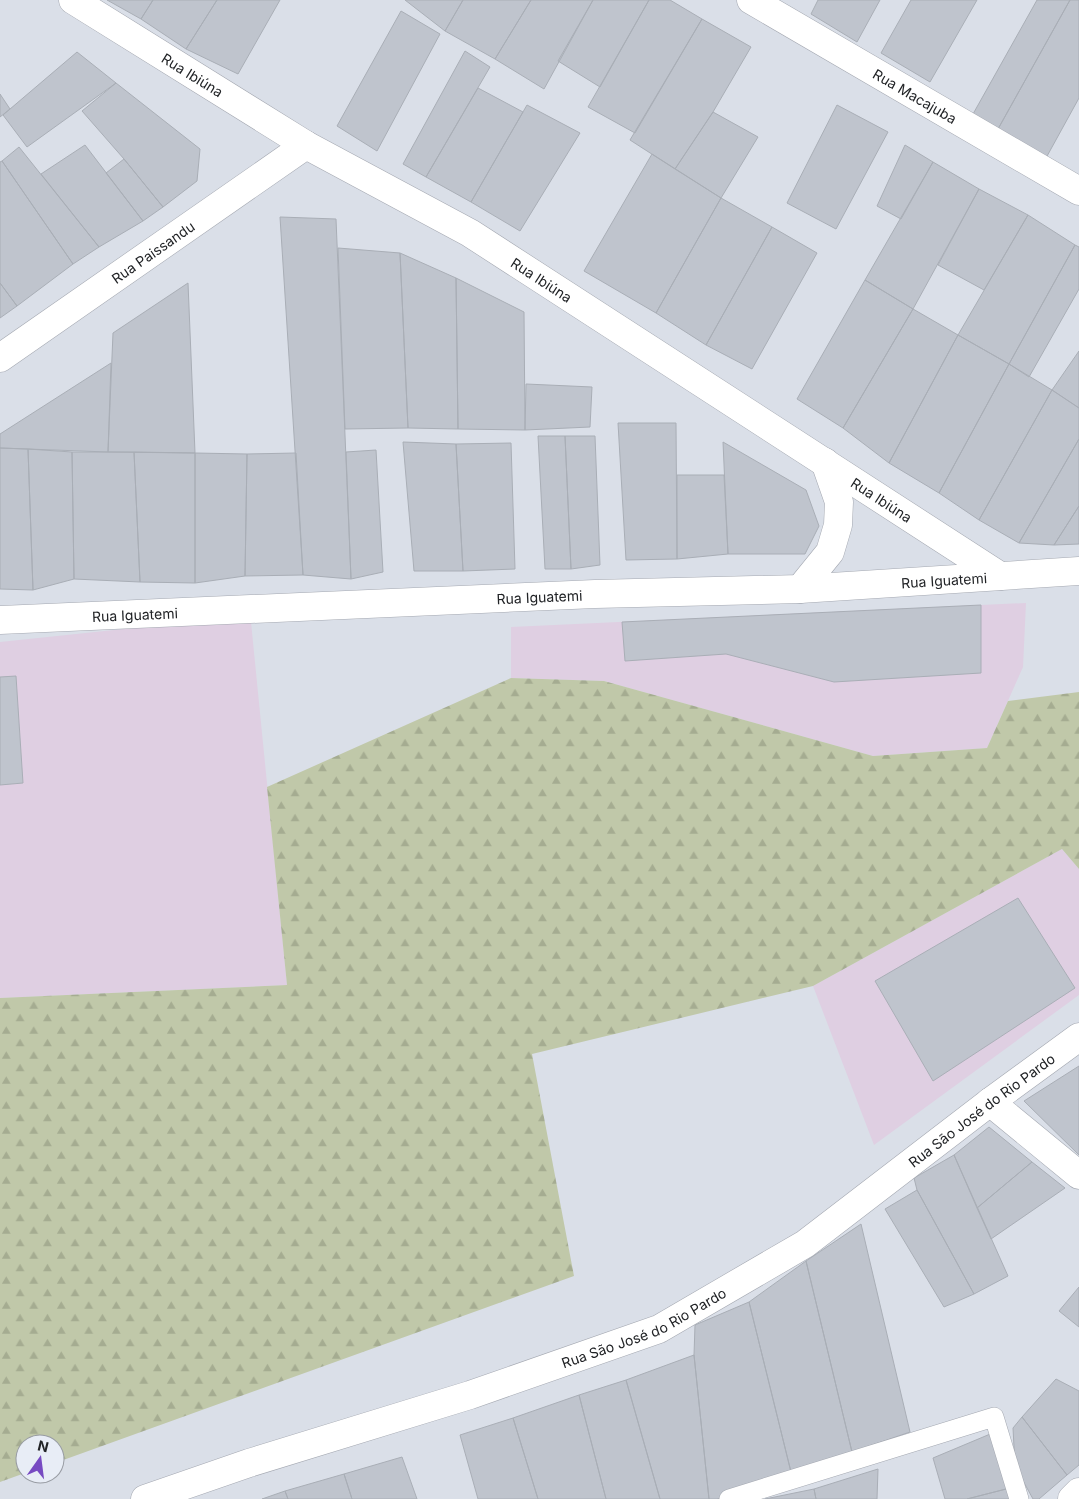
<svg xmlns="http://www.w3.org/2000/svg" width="1079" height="1499" font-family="Inter,sans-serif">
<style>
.education{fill:#dfcfe2}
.forest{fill:url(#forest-firs)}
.building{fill:#bfc4cd;stroke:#a9aeb6}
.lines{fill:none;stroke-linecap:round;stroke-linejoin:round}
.service-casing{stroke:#a4a8b1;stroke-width:20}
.minor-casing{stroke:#a4a8b1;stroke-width:29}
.service{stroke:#fff;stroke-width:19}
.minor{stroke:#fff;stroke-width:28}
.labels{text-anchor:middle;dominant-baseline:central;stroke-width:4;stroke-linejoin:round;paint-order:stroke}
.street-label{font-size:14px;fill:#212326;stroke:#e8edf6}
</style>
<defs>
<pattern id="forest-firs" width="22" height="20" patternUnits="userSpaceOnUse" patternTransform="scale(1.25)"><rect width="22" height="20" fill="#c0c8a9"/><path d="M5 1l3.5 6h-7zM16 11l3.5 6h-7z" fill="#a5ac91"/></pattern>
</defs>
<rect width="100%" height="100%" fill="#dadfe8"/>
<path class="education" d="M 1026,603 L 1023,667 L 987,748 L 873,756 L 604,681 L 511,678 L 511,627 Z
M 190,622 L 251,622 L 287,985 L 0,998 L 0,642 Z
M 1062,849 L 1079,869 L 1079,995 L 874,1145 L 813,986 Z"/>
<path class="forest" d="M 511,678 L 604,681 L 873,756 L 987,748 L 1008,701 L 1079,692 L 1079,869 L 1062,849 L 813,986 L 532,1054 L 574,1276 L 55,1463 L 55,1444 L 25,1444 L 25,1473 L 0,1482 L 0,998 L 287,985 L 267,787 Z"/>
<path class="building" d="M 107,0 L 153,0 L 141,19 Z
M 153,0 L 217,0 L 186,49 L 141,19 Z
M 217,0 L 280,0 L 238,74 L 186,49 Z
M 405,0 L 463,0 L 445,31 Z
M 463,0 L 531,0 L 495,59 L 445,31 Z
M 531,0 L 593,0 L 544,89 L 495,59 Z
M 593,0 L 649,0 L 600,87 L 558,61 Z
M 649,0 L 670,0 L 702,19 L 635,133 L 588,107 Z
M 818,0 L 880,0 L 857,42 L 811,14 Z
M 911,0 L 977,0 L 930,82 L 881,53 Z
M 1037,0 L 1070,0 L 998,129 L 973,114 Z
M 1070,0 L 1079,0 L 1079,98 L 1046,158 L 998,129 Z
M 401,11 L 440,34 L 377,151 L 337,126 Z
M 702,19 L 751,47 L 713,112 L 675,169 L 630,140 Z
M 465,51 L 490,67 L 426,177 L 403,164 Z
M 77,52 L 116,83 L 27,147 L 3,115 Z
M 116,83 L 200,149 L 197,181 L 163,207 L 124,159 L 82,111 Z
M 478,88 L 523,112 L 471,202 L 426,177 Z
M 0,94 L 10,109 L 0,117 Z
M 527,105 L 580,133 L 520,231 L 471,202 Z
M 837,105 L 888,132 L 836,229 L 787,203 Z
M 713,112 L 758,137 L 721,198 L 675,169 Z
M 85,145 L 143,221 L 99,247 L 41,174 Z
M 905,145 L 933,162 L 901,219 L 877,206 Z
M 19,147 L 99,247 L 73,264 L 2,161 Z
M 652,154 L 721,198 L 656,313 L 584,271 Z
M 124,159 L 163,207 L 143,221 L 106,173 Z
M 2,161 L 73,264 L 17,306 L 0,283 L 0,162 Z
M 933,162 L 979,189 L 913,309 L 865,280 Z
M 979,189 L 1028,215 L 984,290 L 938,265 Z
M 721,198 L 772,227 L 706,345 L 656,313 Z
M 1028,215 L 1075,245 L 1009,364 L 958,335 Z
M 280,217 L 336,219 L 351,579 L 303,575 Z
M 772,227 L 817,253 L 752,369 L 706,345 Z
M 1075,245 L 1079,247 L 1079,289 L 1029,377 L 1009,364 Z
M 338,248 L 400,253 L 408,428 L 345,429 Z
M 400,253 L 456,278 L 458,429 L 408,428 Z
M 456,278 L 524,312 L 525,430 L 458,429 Z
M 865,280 L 913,309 L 843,428 L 797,399 Z
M 0,283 L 17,306 L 0,318 Z
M 188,283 L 195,453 L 108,452 L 113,333 Z
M 913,309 L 958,335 L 889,463 L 843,428 Z
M 958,335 L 1009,364 L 939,493 L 889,463 Z
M 1079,351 L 1079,408 L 1052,390 Z
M 111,363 L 108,452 L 0,448 L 0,434 Z
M 1009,364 L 1052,390 L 979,520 L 939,493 Z
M 526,384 L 592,387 L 590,427 L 525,430 Z
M 1052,390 L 1079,408 L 1079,439 L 1019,543 L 979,520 Z
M 618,423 L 676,423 L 677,559 L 626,560 Z
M 538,436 L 565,436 L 571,569 L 545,569 Z
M 565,436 L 595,436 L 600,565 L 571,569 Z
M 1079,439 L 1079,506 L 1054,545 L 1019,543 Z
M 403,442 L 456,444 L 463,571 L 414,571 Z
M 723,442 L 806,490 L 819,526 L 805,554 L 728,554 Z
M 511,443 L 515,569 L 463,571 L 456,444 Z
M 0,448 L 28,449 L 33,590 L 0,589 Z
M 28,449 L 72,452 L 74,579 L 33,590 Z
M 376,450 L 383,572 L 351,579 L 346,452 Z
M 72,452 L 134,452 L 140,582 L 74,579 Z
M 134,452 L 195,453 L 195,583 L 140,582 Z
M 195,453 L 247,454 L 245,576 L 195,583 Z
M 296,453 L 303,575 L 245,576 L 247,454 Z
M 677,475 L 724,475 L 728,554 L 677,559 Z
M 1079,506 L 1079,544 L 1054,545 Z
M 981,605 L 981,673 L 834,682 L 726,654 L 625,661 L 622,622 Z
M 16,676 L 23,783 L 0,785 L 0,677 Z
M 1018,898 L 1075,988 L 933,1081 L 875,981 Z
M 1079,1066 L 1079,1155 L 1024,1101 Z
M 989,1127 L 1032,1162 L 977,1208 L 954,1155 Z
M 954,1155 L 1008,1276 L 974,1294 L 917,1190 L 914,1178 Z
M 1032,1162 L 1065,1188 L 991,1239 L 977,1208 Z
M 917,1190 L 974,1294 L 944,1307 L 885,1209 Z
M 861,1224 L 910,1432 L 852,1452 L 806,1261 Z
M 806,1261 L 852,1452 L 791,1472 L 749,1302 Z
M 1079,1287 L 1079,1327 L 1059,1311 Z
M 749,1302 L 791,1472 L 717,1499 L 709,1499 L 694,1355 L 695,1325 Z
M 694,1355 L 709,1499 L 660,1499 L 626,1380 Z
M 1056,1379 L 1079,1391 L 1079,1465 L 1067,1475 L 1022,1417 Z
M 626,1380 L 660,1499 L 606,1499 L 579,1395 Z
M 579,1395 L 606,1499 L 538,1499 L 513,1418 Z
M 1022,1417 L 1067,1475 L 1039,1499 L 1033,1499 L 1015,1466 L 1013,1428 Z
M 513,1418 L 538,1499 L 478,1499 L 460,1435 Z
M 995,1432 L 1010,1488 L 967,1499 L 945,1499 L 933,1458 Z
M 402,1457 L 417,1499 L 352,1499 L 344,1474 Z
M 878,1469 L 877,1499 L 816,1499 L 814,1489 Z
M 344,1474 L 352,1499 L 288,1499 L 285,1491 Z
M 1010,1488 L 1012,1499 L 967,1499 Z
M 814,1489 L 816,1499 L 765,1499 Z
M 285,1491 L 288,1499 L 262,1499 Z"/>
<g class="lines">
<defs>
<path id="service" d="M 729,1499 L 994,1417 L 1019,1499"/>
<g id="minor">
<path id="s1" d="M 73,0 L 306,145 L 470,233 L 1000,576"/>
<path id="s2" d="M 751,0 L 1079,191"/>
<path id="s3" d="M 0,358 L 306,145"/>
<path d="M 800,589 L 830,552 L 838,525 L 839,502 L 825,462"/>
<path id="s4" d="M 0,620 L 595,594 L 800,589 L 1079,571"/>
<path d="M 990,1102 L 1079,1175"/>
<path id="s5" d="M 145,1499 L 249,1463 L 470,1395 L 659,1329 L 805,1244 L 990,1102 L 1079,1037"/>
<path d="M 1072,1499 L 1079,1492"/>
</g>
</defs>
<use href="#service" class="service-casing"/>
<use href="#minor" class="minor-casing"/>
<use href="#service" class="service"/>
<use href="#minor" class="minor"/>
</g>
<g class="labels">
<g class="street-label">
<text stroke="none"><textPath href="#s1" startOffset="141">Rua Ibiúna</textPath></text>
<text stroke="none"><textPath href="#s2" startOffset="190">Rua Macajuba</textPath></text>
<text stroke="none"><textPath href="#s3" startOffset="186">Rua Paissandu</textPath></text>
<text stroke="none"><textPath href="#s1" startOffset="546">Rua Ibiúna</textPath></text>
<text stroke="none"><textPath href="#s1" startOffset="951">Rua Ibiúna</textPath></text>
<text stroke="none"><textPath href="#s4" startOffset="945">Rua Iguatemi</textPath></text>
<text stroke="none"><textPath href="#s4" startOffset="540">Rua Iguatemi</textPath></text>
<text stroke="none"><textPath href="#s4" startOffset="135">Rua Iguatemi</textPath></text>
<text stroke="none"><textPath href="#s5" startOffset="932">Rua São José do Rio Pardo</textPath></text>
<text stroke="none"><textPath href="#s5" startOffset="528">Rua São José do Rio Pardo</textPath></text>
</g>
</g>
<g transform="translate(40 1459) rotate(14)"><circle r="24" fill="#e8edf6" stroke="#989ca3"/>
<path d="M0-4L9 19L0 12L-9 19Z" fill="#774ac2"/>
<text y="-8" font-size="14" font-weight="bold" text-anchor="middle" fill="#212326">N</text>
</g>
</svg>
